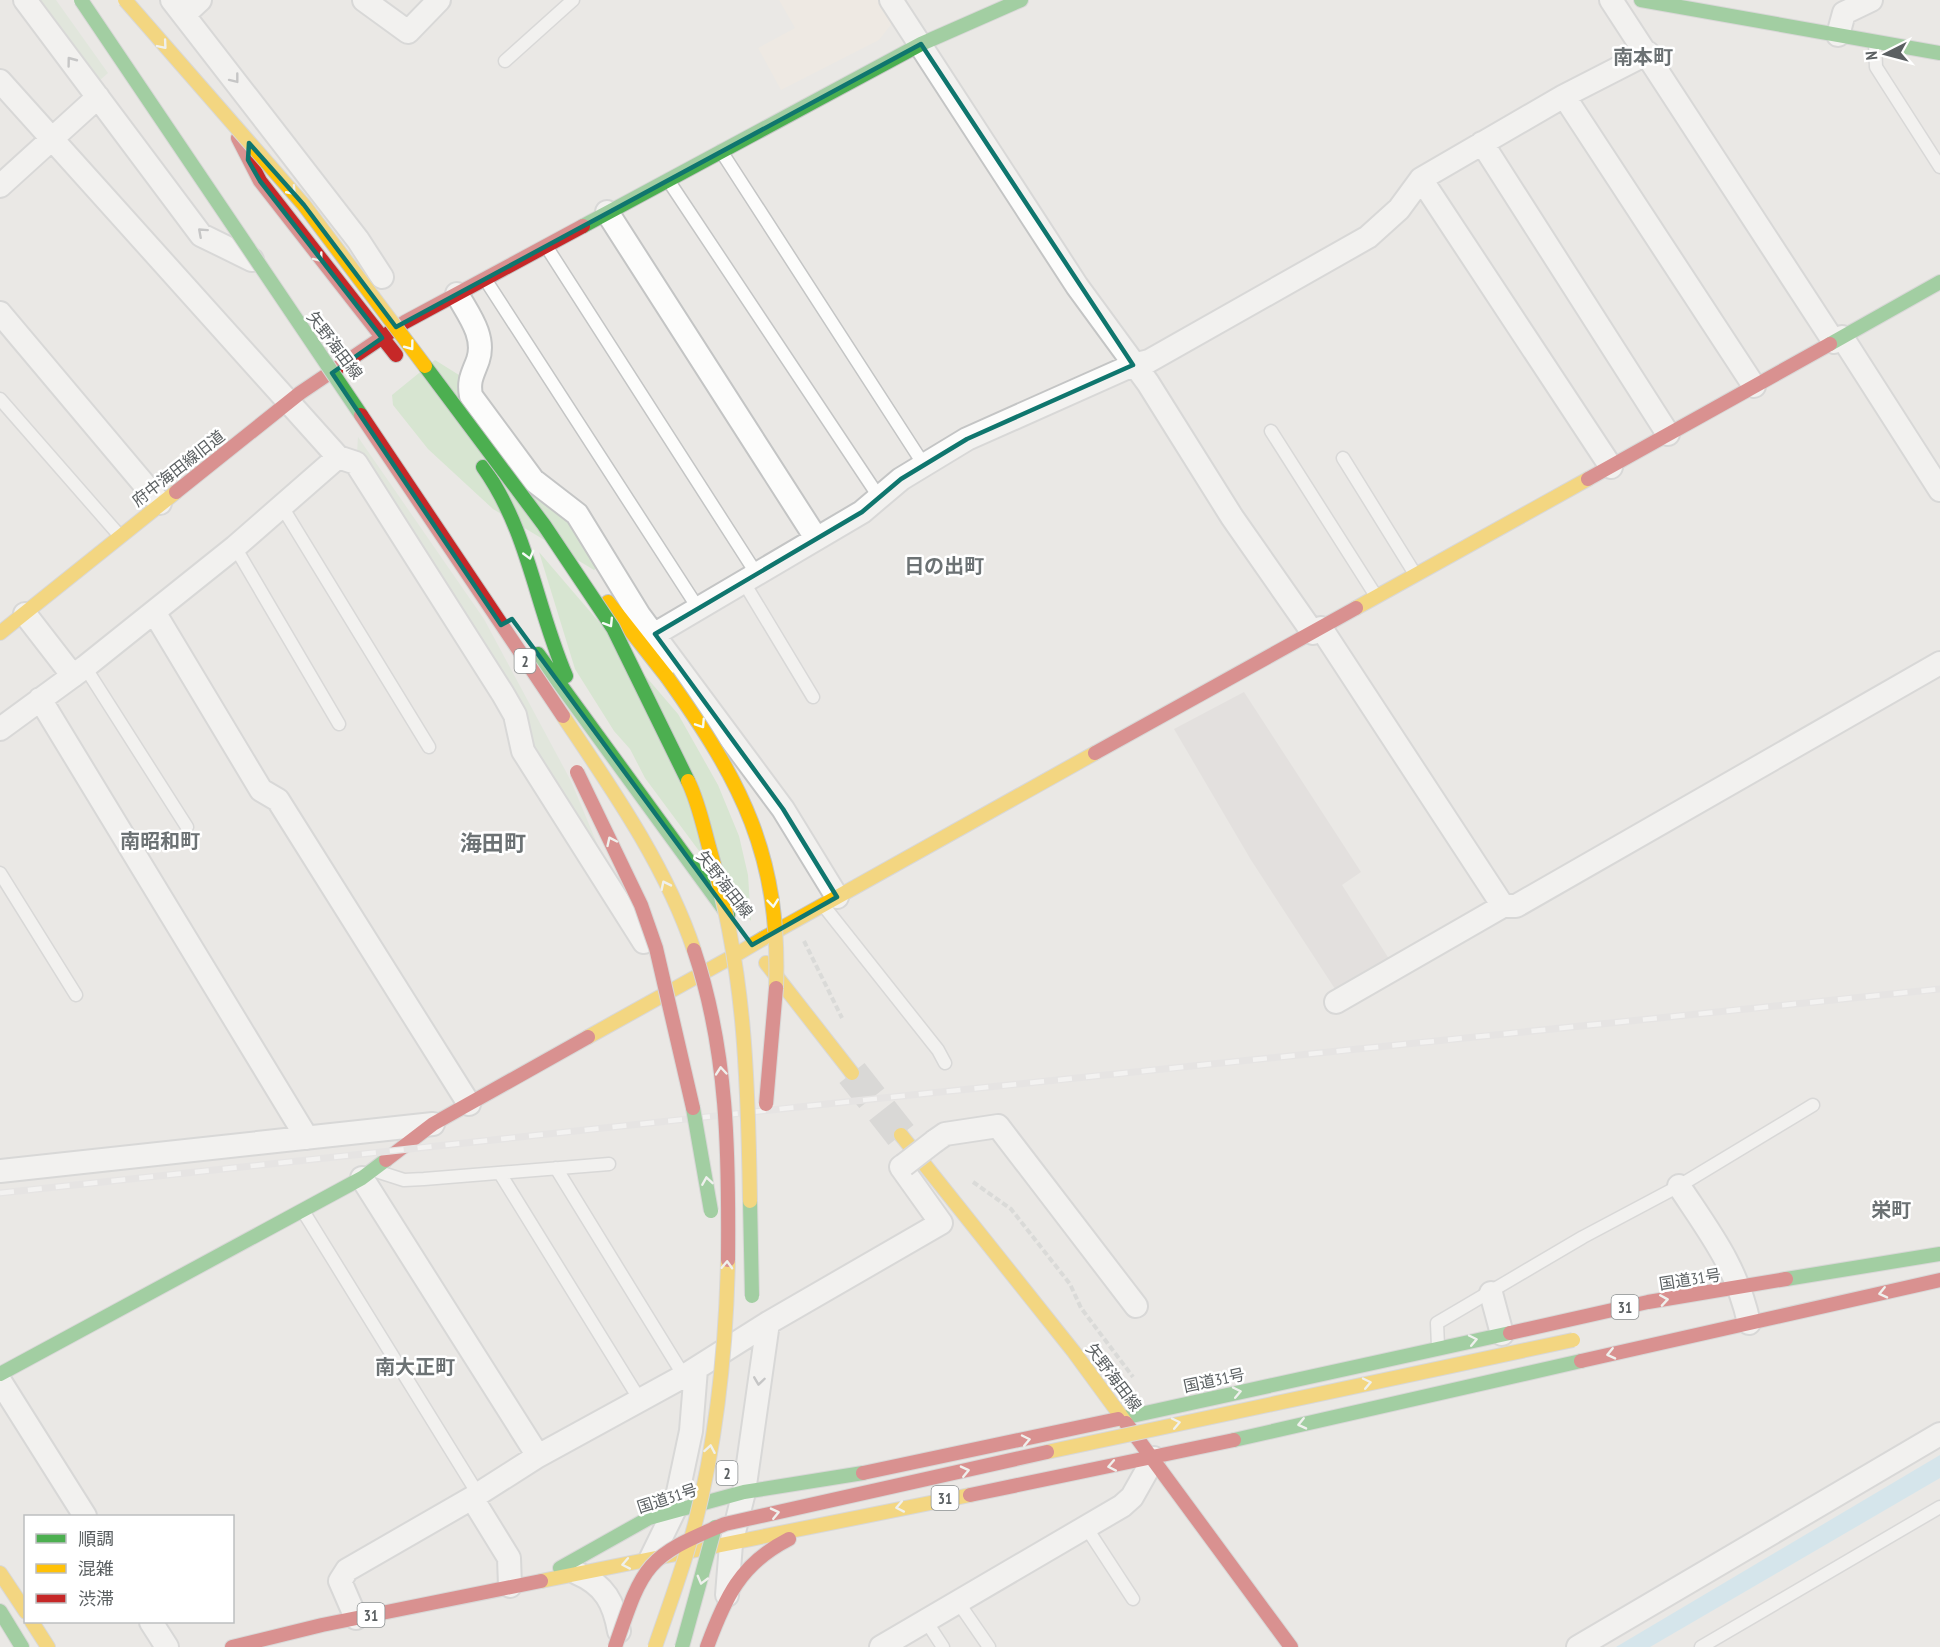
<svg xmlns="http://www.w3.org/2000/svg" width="1940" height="1647" font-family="'PT Sans Narrow','Noto Sans JP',sans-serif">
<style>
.commercial{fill:#f3ebdf}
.education{fill:#dcd8d5}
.green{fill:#d7e5d1}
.water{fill:#bce3f2}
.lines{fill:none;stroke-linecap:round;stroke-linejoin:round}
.secondary-tunnel{stroke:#c6c6c4;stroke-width:32;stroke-dasharray:32 16;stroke-linecap:butt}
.lane-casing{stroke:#c4c5c5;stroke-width:15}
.street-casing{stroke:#c4c5c5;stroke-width:26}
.fast-casing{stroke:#c4c5c5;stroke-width:16}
.slow-casing{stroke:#c4c5c5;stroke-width:16}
.jam-casing{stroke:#c4c5c5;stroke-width:16}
.path{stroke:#c7cbc7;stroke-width:4;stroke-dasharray:6 3;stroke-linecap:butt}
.lane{stroke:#fcfcfb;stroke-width:12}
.street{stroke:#fcfcfb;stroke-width:22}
.fast{stroke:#4caf50;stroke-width:14}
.slow{stroke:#ffc107;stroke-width:14}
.jam{stroke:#c62828;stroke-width:14}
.rail-casing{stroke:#e2e1e1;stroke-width:7}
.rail{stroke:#fff;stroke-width:4.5;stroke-dasharray:14;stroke-linecap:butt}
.street-bridge-casing{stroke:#c4c5c5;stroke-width:26;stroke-linecap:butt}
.fast-bridge-casing{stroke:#c4c5c5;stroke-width:16;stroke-linecap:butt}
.slow-bridge-casing{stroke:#c4c5c5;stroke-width:16;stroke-linecap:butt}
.jam-bridge-casing{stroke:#c4c5c5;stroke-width:16;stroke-linecap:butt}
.street-bridge{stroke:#fcfcfb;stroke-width:22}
.fast-bridge{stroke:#4caf50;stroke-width:14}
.slow-bridge{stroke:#ffc107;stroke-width:14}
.jam-bridge{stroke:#c62828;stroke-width:14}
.oneway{stroke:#f6fbf6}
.oneway2{stroke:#9b9e9f}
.marked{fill:none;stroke:#0f766e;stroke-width:4.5;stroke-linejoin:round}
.labels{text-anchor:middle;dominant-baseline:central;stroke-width:5;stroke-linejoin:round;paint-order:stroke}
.shield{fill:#fff;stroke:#8c9091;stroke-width:1.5}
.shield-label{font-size:15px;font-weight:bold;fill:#5b6062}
.street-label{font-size:16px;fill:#5b6062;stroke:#fff}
.quarter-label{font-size:20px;font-weight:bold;fill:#6c7274;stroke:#fff}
.district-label{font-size:22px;font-weight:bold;fill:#6c7274;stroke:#fff}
</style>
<rect width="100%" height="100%" fill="#eae8e5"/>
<path class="commercial" d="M 779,0 L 878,0 L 893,22 L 879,40 L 781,90 L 758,48 L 795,28 Z"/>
<path class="education" d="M 1244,692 L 1361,872 L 1342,885 L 1391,962 L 1337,992 L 1251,860 L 1174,729 Z"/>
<path class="green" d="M 38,0 L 56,0 L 108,73 L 99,81 Z
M 435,360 L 459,375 L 459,391 L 569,519 L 598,567 L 594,570 L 493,509 L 428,449 L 393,405 L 392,395 Z
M 358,437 L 484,619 L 571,781 L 603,858 L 540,760 L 357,453 Z
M 539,552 L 678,714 L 718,785 L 739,836 L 748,875 L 751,921 L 645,778 L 630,749 L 614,731 L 575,669 Z"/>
<path class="water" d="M 1940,1455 L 1940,1478 L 1650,1647 L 1616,1647 Z"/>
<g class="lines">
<path class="secondary-tunnel" d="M 852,1073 L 901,1135"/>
<defs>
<path id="lane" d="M 1875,43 L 1876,67 L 1940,167
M 505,61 L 573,0
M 721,151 L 924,465
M 668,180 L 879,497
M 546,246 L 756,573
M 485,279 L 698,608
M 0,399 L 119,535
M 1271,431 L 1376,596
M 1343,458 L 1415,574
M 281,505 L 429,747
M 235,547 L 339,724
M 743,581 L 813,697
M 85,667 L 187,827
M 0,873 L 76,995
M 823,905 L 938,1050 L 945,1063
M 556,1168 L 684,1376
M 376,1171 L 404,1180 L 424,1179 L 609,1164
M 501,1175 L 640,1400
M 303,1211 L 478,1494
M 1438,1346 L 1437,1323 L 1583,1237 L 1679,1186 L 1813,1105
M 1086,1527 L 1133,1599
M 958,1602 L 989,1647
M 926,1621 L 943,1647
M 1701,1647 L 1940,1507"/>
<path id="street" d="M 25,0 L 201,235 L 252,260
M 172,0 L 358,240 L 382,277
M 364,0 L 408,32 L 439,0
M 891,0 L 1077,286 L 1148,383 L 1232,517 L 1313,633
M 1611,0 L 1834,342
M 184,15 L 200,0
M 1838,35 L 1844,13 L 1871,0
M 0,81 L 338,457 L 356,463 L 503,694 L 515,715 L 523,751 L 644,942
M 1564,96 L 1754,386
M 1482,143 L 1668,434
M 1421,179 L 1611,467
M 0,186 L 98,97
M 607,212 L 816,538
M 457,294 C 468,314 486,336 478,360 C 473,374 468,380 471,396 L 533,480 L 577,514 L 639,615 L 783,809 L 837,897
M 0,313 L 160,503
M 1842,337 L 1940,490
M 154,612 L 261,790 L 278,800 L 469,1104
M 25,614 L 73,676
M 1321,628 L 1503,906 L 1516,906 L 1940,663
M 655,634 L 862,512 L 901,479 L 967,439 L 1133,365 L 1149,361 L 1368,237 L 1399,209 L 1421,179 L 1564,96 L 1648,53
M 40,699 L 307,1138
M 0,729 L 85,667 L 235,547 L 338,457
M 1336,1002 L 1503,906
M 935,1141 L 945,1134 L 998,1126 L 1136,1306
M 0,1171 L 433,1124
M 362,1178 L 538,1456
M 1679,1186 C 1710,1233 1737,1267 1749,1323
M 1491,1293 L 1502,1334
M 0,1381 L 85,1516
M 472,1498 L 509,1558 L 510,1586
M 650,1560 L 674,1511 L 691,1431 L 696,1369
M 577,1573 C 605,1585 614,1603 619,1631
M 727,1595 L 731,1544 L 744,1492 L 768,1323
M 356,1618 L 340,1581 L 347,1570 L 472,1498 L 538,1456 L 684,1376 L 768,1323 L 941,1223 L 901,1167 L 904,1165
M 151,1622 L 167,1647
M 881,1647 L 1122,1506 L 1132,1497 L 1154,1458
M 1578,1647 L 1940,1434"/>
<path id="fast" d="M 1641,0 L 1940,53
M 583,226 L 921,44 L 1021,0
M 1830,344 L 1940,282
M 483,467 C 529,532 535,604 566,676
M 538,654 L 728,915
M 1786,1279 L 1940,1254
M 0,1374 L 362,1178 L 386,1160
M 1118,1419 L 1510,1333
M 1234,1440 L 1581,1361
M 560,1568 L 649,1518 L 744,1492 L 863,1473
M 0,1611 L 22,1647"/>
<path id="slow" d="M 608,602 L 667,677
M 1356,608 L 1588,479
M 0,633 L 176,492
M 764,938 L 1095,753
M 766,963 L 852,1073
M 588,1037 L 737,954
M 901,1135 L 1074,1352 L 1126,1423
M 0,1573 L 26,1612
M 541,1581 L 970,1495
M 32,1622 L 48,1647"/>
<path id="jam" d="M 238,138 L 260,181 L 396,355
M 1588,479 L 1830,344
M 176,492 L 300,393 L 405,322 L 583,226
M 1095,753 L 1356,608
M 386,1160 L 433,1124 L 588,1037
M 1510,1333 L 1648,1302 L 1786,1279
M 1581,1361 L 1940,1280
M 1126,1423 L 1291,1647
M 863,1473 L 1118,1419
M 970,1495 L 1234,1440
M 232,1647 L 322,1625 L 541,1581
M 707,1647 C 725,1598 740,1564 789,1539"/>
</defs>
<use href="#lane" class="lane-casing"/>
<use href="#street" class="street-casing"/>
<use href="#fast" class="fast-casing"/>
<use href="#slow" class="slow-casing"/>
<use href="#jam" class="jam-casing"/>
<path class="path" d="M 804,941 L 842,1018
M 973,1182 L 1011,1209 L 1070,1284 L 1081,1308 L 1133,1377"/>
<use href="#lane" class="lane"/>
<use href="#street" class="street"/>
<use href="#fast" class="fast"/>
<use href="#slow" class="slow"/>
<use href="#jam" class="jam"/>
<defs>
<path id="rail" d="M 0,1193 L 892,1097 L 1940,989"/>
</defs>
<use href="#rail" class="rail-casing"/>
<use href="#rail" class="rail"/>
<defs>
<path id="street-bridge" d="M 904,1165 L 935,1141"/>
<path id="fast-bridge" d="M 81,0 L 361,415
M 425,366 L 544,525 L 613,628 L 688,781
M 693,1108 L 711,1211
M 750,1201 L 752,1296
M 682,1647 L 715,1527"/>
<path id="slow-bridge" d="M 125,0 L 304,205 L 425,366
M 667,677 C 742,782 781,856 776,988
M 563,716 C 612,789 666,866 694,950
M 688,781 C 698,801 703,825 709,847 C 745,968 748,1076 750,1201
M 737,954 L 764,938
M 1047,1452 L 1573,1340
M 655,1647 C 669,1606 684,1566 695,1524 C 717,1438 726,1349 728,1260"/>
<path id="jam-bridge" d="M 361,415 L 563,716
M 577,772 L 641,905 L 656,948 L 693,1108
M 694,950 C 728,1051 729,1154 728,1260
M 766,1104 L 776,988
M 615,1647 C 643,1566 644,1557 725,1524 L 1047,1452"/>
</defs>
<use href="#street-bridge" class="street-bridge-casing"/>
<use href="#fast-bridge" class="fast-bridge-casing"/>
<use href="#slow-bridge" class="slow-bridge-casing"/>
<use href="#jam-bridge" class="jam-bridge-casing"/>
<use href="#street-bridge" class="street-bridge"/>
<use href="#fast-bridge" class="fast-bridge"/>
<use href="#slow-bridge" class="slow-bridge"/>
<use href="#jam-bridge" class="jam-bridge"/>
</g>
<defs><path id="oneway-chevron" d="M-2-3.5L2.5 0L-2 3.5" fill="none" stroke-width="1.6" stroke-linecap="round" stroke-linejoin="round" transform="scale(1.5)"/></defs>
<g class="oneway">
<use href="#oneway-chevron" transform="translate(163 45) rotate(50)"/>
<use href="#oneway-chevron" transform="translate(292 191) rotate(48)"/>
<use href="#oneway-chevron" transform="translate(319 258) rotate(52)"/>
<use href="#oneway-chevron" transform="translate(410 346) rotate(53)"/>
<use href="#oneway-chevron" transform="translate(529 555) rotate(75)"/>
<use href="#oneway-chevron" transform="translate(609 623) rotate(58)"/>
<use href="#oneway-chevron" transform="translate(701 724) rotate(57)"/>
<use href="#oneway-chevron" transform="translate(611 841) rotate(-115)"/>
<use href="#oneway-chevron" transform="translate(665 885) rotate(-116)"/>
<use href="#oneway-chevron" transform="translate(773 903) rotate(84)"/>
<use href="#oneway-chevron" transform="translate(721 1071) rotate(-95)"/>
<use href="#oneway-chevron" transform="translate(707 1181) rotate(-99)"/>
<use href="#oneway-chevron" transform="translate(727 1265) rotate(-88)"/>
<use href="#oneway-chevron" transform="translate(1883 1293) rotate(167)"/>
<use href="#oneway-chevron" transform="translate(1664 1300) rotate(-9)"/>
<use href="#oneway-chevron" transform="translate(1473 1340) rotate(-12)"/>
<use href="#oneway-chevron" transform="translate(1611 1354) rotate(167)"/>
<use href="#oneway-chevron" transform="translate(1367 1383) rotate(-12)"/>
<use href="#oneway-chevron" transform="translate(1237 1392) rotate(-12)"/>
<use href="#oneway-chevron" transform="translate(1176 1423) rotate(-12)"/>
<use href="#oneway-chevron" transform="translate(1302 1424) rotate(167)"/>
<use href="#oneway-chevron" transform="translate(1026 1440) rotate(-12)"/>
<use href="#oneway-chevron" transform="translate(710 1449) rotate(-80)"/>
<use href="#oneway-chevron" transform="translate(1112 1466) rotate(169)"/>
<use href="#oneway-chevron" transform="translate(965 1471) rotate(-13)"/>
<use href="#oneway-chevron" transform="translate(900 1507) rotate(169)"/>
<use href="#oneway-chevron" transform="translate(775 1513) rotate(-13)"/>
<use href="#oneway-chevron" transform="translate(626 1564) rotate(169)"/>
<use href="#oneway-chevron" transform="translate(702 1580) rotate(105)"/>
</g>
<g class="oneway2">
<use href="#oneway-chevron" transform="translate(71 61) rotate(-127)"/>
<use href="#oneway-chevron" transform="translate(235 79) rotate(52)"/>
<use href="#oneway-chevron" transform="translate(202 232) rotate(-138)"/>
<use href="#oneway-chevron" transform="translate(759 1381) rotate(98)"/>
</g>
<path d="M0 0H1940V1647H0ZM 921,44 L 1133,365 L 967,439 L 901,479 L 862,512 L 655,634 L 783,809 L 837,897 L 752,945 L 512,619 L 501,625 L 332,373 L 382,338 L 260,181 L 248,160 L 249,143 L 304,205 L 396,327 Z" fill="#eae8e5" fill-opacity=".55" fill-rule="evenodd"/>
<path class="marked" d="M 921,44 L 1133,365 L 967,439 L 901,479 L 862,512 L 655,634 L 783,809 L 837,897 L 752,945 L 512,619 L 501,625 L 332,373 L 382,338 L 260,181 L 248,160 L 249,143 L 304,205 L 396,327 Z"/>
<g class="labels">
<g class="shield">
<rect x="514.5" y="649" width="21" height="24" rx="4.5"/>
<rect x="1611.5" y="1295" width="27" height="24" rx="4.5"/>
<rect x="716.5" y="1461" width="21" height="24" rx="4.5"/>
<rect x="931.5" y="1486" width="27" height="24" rx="4.5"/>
<rect x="357.5" y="1603" width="27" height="24" rx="4.5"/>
</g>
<g class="shield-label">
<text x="525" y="661">2</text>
<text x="1625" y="1307">31</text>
<text x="727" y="1473">2</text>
<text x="945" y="1498">31</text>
<text x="371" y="1615">31</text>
</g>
<g class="street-label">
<text transform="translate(335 345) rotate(53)">矢野海田線</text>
<text transform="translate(178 468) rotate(-38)">府中海田線旧道</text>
<text transform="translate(725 884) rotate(52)">矢野海田線</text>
<text transform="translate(1690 1279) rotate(-9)">国道31号</text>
<text transform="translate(1114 1377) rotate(53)">矢野海田線</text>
<text transform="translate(1214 1380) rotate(-12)">国道31号</text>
<text transform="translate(667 1498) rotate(-18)">国道31号</text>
</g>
<g class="quarter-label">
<text x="1643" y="57">南本町</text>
<text x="944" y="566">日の出町</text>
<text x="160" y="841">南昭和町</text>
<text x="1891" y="1210">栄町</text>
<text x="415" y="1367">南大正町</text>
</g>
<g class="district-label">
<text x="493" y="843">海田町</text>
</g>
</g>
<rect x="24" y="1515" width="210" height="108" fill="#ffffff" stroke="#bdbfc0" stroke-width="1.5"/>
<rect x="36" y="1534" width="30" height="9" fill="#4caf50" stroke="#bdbfc0" stroke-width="1.5"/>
<text x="78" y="1545" font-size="18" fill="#5b6062">順調</text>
<rect x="36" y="1564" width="30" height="9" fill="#ffc107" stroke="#bdbfc0" stroke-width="1.5"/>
<text x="78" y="1575" font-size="18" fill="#5b6062">混雑</text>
<rect x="36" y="1594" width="30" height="9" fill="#c62828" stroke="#bdbfc0" stroke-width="1.5"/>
<text x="78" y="1605" font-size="18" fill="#5b6062">渋滞</text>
<g transform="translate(1886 54) rotate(264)" stroke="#ffffff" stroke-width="4.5" paint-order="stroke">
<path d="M0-4.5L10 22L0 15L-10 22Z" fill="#5b6062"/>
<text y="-9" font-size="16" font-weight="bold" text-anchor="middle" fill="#5b6062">N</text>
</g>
</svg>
